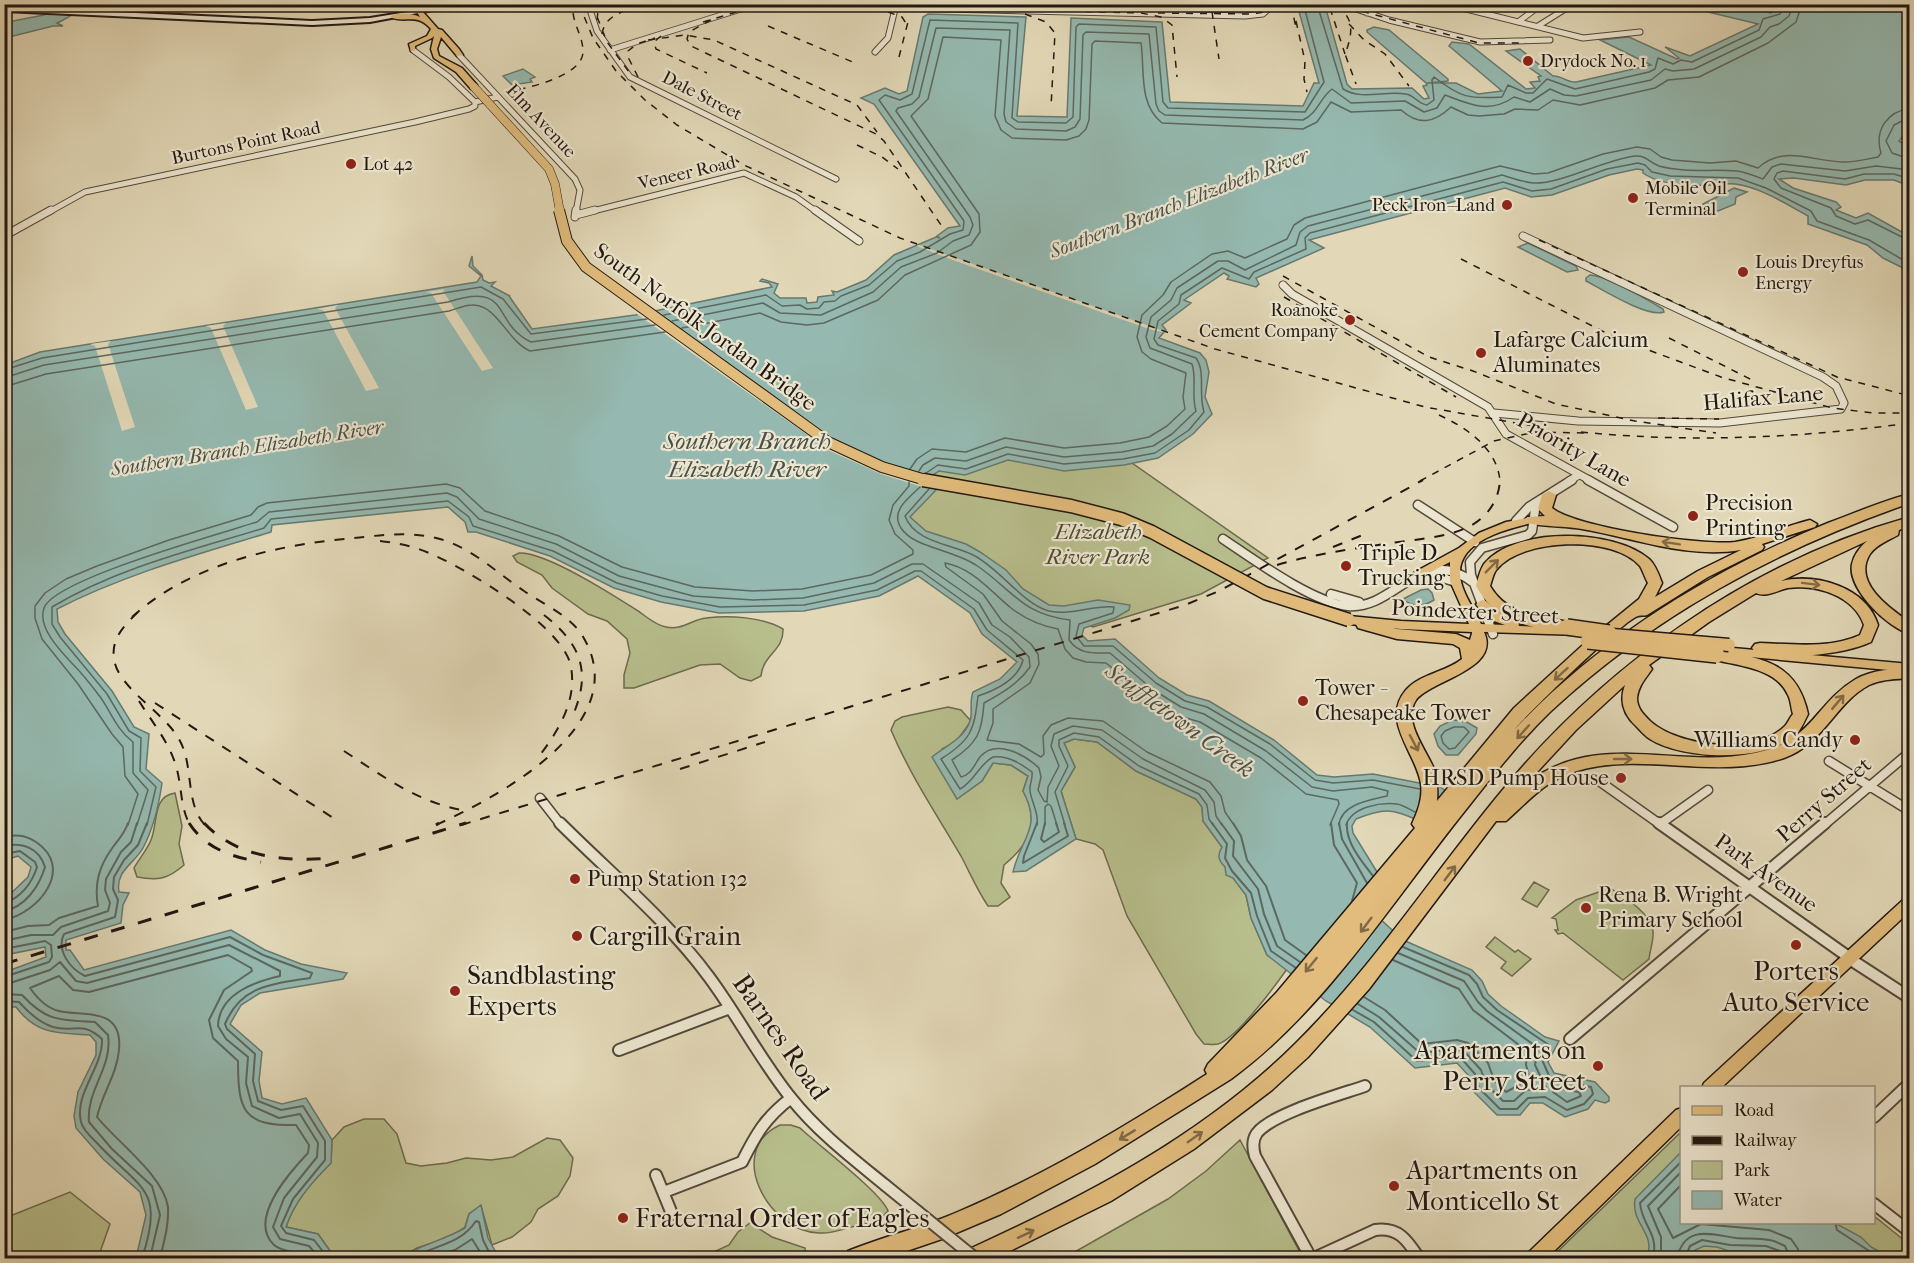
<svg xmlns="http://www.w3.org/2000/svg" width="1914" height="1263" font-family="'IM FELL French Canon',serif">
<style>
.green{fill:#b7be8c;stroke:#6c6b4e;stroke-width:1.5}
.water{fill:#95b9b0;stroke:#677970;stroke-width:1.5}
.pier{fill:#e2d8b7}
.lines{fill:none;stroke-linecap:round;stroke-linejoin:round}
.shore-far1{stroke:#5c6860;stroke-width:1.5}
.shore{stroke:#5c6860;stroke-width:2}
.minor-far3-casing{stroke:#52483a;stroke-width:7}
.minor-far2-casing{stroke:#52483a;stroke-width:9}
.minor-far1-casing{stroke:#52483a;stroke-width:11}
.minor-casing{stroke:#52483a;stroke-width:14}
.tertiary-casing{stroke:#52483a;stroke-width:4}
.secondary-casing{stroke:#221810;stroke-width:4}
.primary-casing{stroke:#221810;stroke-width:3}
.motorway-casing{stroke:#221810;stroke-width:3}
.minor-far3{stroke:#ece6d0;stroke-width:5}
.minor-far2{stroke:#ece6d0;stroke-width:7}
.minor-far1{stroke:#ece6d0;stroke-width:8}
.minor{stroke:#ece6d0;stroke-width:10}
.tertiary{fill:#ece6d0;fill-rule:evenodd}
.secondary{fill:#ece6d0;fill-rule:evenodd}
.primary{fill:#e1bc7c;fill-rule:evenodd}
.motorway{fill:#e1bc7c;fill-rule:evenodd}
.rail-far2{stroke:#221810;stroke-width:1.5;stroke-dasharray:7 7;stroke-linecap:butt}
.rail-far1{stroke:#221810;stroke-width:2;stroke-dasharray:10 10;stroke-linecap:butt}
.rail{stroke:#221810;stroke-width:3;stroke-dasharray:14 14;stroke-linecap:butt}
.minor-bridge-casing{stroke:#52483a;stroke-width:14;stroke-linecap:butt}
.primary-bridge-far2-casing{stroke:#221810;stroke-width:9;stroke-linecap:butt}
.primary-bridge-far1-casing{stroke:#221810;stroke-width:12;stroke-linecap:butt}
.primary-bridge-casing{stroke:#221810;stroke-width:15;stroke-linecap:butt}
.motorway-bridge-casing{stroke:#221810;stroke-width:18;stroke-linecap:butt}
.minor-bridge{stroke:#ece6d0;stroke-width:10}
.primary-bridge-far2{stroke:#e1bc7c;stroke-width:8}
.primary-bridge-far1{stroke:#e1bc7c;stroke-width:10}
.primary-bridge{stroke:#e1bc7c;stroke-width:12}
.motorway-bridge{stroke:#e1bc7c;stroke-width:15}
.oneway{stroke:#826a46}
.poi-dot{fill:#8f2418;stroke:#ece6d0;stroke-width:2}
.labels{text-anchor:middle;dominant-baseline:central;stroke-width:4.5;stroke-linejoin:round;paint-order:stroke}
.far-poi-label{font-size:18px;fill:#221810;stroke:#ece6d0;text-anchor:start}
.far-street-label{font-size:18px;fill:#221810;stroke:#ece6d0}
.far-water-label{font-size:20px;font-style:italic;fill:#4a5048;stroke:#ece6d0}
.street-label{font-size:22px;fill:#221810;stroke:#ece6d0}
.poi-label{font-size:22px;fill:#221810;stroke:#ece6d0;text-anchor:start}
.park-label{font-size:22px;font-style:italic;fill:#4f4a35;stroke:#ece6d0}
.water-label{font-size:24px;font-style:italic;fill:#4a5048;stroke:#ece6d0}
.near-poi-label{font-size:27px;fill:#221810;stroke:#ece6d0;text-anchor:start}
.near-street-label{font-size:27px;fill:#221810;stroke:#ece6d0}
</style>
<rect width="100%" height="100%" fill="#e2d8b7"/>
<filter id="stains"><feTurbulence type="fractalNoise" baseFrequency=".00333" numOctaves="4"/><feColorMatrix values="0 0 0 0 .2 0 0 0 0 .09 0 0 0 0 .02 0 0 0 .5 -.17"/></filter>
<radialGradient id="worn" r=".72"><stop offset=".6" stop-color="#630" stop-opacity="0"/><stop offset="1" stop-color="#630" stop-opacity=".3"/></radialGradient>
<path class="green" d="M 1006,459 L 1129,461 L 1268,558 L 1201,594 L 1093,627 L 1050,610 L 925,533 L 907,517 L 929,474 L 937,470 Z
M 519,553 C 546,552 610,593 635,609 C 645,615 654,625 666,627 C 681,631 693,619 706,618 C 729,615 763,617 783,629 C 784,651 763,654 761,676 L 751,681 L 740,678 L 720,664 L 700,665 L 634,688 L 624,688 L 624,675 L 630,653 L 627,639 L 607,621 L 588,614 L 552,588 L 542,575 L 517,562 L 513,556 Z
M 948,707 L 961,710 L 971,721 L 956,742 L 942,749 L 946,779 L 957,799 L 982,781 L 993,763 L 1011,765 L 1028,776 L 1023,791 C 1040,822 1030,844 1004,865 L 1001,883 L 1010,897 L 998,906 L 988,906 C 977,890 970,873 961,856 C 937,815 910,775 891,730 L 895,721 L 902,717 Z
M 1074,739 L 1097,742 L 1136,771 L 1196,799 L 1202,807 L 1203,821 L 1222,847 L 1225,867 L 1246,895 L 1251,918 L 1267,955 L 1287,969 C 1275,986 1236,1039 1218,1044 C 1214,1045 1208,1044 1204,1044 L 1196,1034 L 1127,916 L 1103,850 L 1095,844 L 1076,839 L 1061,791 L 1075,767 L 1064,743 Z
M 175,793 L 182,826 L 179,844 L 184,865 C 168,879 158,881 137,877 L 134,868 C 139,859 147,850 151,840 C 158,824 152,796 175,793 Z
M 1534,882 L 1549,890 L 1537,907 L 1522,899 Z
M 1610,888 C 1624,897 1650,912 1653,931 C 1654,939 1650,950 1649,959 L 1623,980 L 1563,933 L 1558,934 L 1555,930 L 1558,930 L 1556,919 L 1552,918 L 1576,900 Z
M 1495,937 L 1515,952 L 1518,950 L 1531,959 L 1512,976 L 1501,968 L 1506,962 L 1486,947 Z
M 364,1119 L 384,1119 L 397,1134 L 406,1163 L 421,1166 L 447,1163 L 466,1158 L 491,1160 L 513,1157 L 547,1138 L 560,1140 L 573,1158 L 570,1176 L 558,1196 L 538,1209 L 531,1222 L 512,1237 L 492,1245 L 481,1206 L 469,1214 L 465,1227 L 450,1237 L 417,1248 L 400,1258 L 335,1258 L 318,1234 L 286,1227 C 294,1202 312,1181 331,1163 L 332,1140 L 344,1127 Z
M 780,1125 L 791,1125 L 800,1128 C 818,1145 882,1193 888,1211 C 879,1222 866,1224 851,1227 C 841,1230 830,1234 819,1233 C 769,1232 724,1151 780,1125 Z
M 1681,1132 L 1682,1222 L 1874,1222 L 1874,1216 L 1910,1245 L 1909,1258 L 1556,1258 L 1553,1256 Z
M 1240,1140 L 1303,1258 L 1064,1258 L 1168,1199 L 1206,1171 Z
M 70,1192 L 110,1224 L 98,1258 L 5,1258 L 5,1218 Z
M 750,1223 L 772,1237 L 805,1248 L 806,1254 L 796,1258 L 701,1258 L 729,1245 L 738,1232 Z"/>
<path class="water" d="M 88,4 C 79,10 68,19 57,23 L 63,26 L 53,26 L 5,38 L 6,19 L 13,21 L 44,15 L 61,5 Z
M 1306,5 L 1316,5 L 1326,9 L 1347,84 L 1352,89 L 1412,88 L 1424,99 L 1429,98 L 1423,86 L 1427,85 L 1426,83 L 1367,32 L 1367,30 L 1374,27 L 1389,30 L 1448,79 L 1448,81 L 1427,83 L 1456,83 L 1478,94 L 1502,91 L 1449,46 L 1452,42 L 1469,44 L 1526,89 L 1535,88 L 1530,82 L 1540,81 L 1538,77 L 1541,76 L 1506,51 L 1520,49 L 1553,76 C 1561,75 1567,83 1576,82 L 1651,65 L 1600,40 L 1629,37 L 1677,59 L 1679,58 L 1665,47 L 1690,56 L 1758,24 L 1679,5 L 1732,5 L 1771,13 L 1782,5 L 1909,5 L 1909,128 L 1899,141 L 1909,147 L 1909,186 L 1894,180 L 1865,180 L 1846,185 L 1794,178 L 1779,179 L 1793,188 L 1836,202 L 1841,207 L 1836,210 L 1856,218 L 1868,213 L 1909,236 L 1909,271 L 1883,258 L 1867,245 L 1808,224 L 1808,216 C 1786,204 1760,187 1735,184 C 1727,183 1719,185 1711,185 C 1690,186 1660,185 1643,173 L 1643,170 L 1637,169 L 1609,175 L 1552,195 L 1531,197 L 1505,188 L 1309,240 L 1324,248 L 1256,278 L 1259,284 L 1256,287 L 1227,279 L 1229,276 L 1224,273 L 1184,300 L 1191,303 L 1162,325 L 1166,330 L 1159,338 L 1200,353 L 1206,360 L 1209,372 L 1205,397 L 1212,414 L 1193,434 L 1158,458 L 1124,465 L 1064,471 L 1008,460 L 965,475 L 939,471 L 931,476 L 938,488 L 910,517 L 926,531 L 966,544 L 980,552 L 1006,570 L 1023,589 L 1049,605 L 1064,606 L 1098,600 L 1130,605 L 1129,610 L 1115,618 L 1084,628 L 1082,635 L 1088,641 L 1115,639 L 1159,678 L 1187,695 L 1209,701 L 1274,740 L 1317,775 L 1334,777 L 1373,774 L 1440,787 L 1459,800 L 1419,821 C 1393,808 1383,808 1356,819 L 1352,826 L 1353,833 L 1382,880 L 1377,916 L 1403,940 L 1472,970 L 1482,981 L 1488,994 L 1501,1006 L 1545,1037 L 1559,1041 L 1548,1062 L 1554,1073 L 1595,1082 L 1609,1097 L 1609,1101 L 1605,1103 L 1595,1100 L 1588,1109 L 1565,1117 L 1543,1103 L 1530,1103 L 1520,1115 L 1497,1115 L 1473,1091 L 1470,1077 L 1457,1063 L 1415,1068 L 1370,1027 L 1326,1001 L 1267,955 L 1251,918 L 1246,895 L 1233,878 L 1226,875 L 1225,867 C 1218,860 1217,855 1222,847 L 1203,821 L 1202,807 L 1196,799 L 1136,771 L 1097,742 L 1074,739 L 1064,743 L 1075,767 L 1061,791 L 1076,839 L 1026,871 L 1013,872 C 1021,837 1043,828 1023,791 L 1028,776 L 1011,765 L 993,763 L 982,781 L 957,799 L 932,757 C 945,746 964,739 970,721 C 973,712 969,702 973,692 L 1000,679 L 1017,662 L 982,634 L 970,613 L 918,576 L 879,596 L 804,611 L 719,613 L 661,602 L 614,588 L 550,556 L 476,532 L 468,532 L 465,522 L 448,507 L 272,525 L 271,532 C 199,554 125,574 57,609 L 58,622 L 65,634 L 112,691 L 134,727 L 149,734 L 146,769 L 162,783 C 159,804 153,829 143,848 C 135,863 115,871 119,892 L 129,893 L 123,905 L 121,923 L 66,940 L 66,950 L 70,950 L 84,970 L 231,930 L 265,950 L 301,964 L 347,973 L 343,979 L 260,993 L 241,1005 L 230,1024 L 262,1052 L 259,1081 L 262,1098 L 282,1104 L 306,1098 L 332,1140 L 331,1163 C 313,1181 294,1202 286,1227 L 318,1234 L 335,1258 L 136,1258 L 146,1215 L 140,1192 L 103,1159 L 76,1128 L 74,1116 L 78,1092 L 96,1055 L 96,1042 L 90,1035 C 58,1033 37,1035 16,1007 L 5,1007 L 5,972 L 46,957 L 45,947 L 5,955 L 5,899 L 28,877 L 31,867 L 18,856 L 5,860 L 5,365 L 40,352 L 477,282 L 481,276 L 469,266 L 472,256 L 473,266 L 482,275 L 483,280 L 489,283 L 495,282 L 491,286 L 510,296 L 509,296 L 532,329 L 635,315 L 772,287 L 769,283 L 760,281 L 762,279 L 778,284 L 774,293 L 780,298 L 806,298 L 807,303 L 817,302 L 818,297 L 834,295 L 832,291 L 837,292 L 866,280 L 894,255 L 936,237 L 940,238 L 937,236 L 948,228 L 960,226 L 874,104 L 861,98 L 885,88 L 899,94 L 907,91 L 923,17 L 928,14 L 1026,17 L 1017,116 L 1067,117 L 1071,18 L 1162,22 L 1170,102 L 1303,106 L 1314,83 L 1319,83 L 1298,8 Z
M 523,69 L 535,77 L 530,79 L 532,82 L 512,85 L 503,76 Z
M 1734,188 L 1747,192 L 1736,197 L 1735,204 L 1718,211 L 1703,204 Z
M 1528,243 L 1576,266 L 1578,270 L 1567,272 L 1518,247 Z
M 1590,275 C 1607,276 1648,300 1663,309 L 1664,312 C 1648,318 1603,290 1586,281 L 1586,278 Z
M 1428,589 L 1432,593 L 1434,600 C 1423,607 1413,608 1403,599 L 1421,590 Z
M 1453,720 L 1465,721 L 1477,728 L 1476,734 L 1458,755 L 1446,755 L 1438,746 L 1434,734 L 1440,726 Z
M 1681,1152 L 1682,1222 L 1835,1223 L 1861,1237 L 1871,1247 L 1891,1258 L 1784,1258 L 1765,1252 L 1729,1251 L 1717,1247 L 1704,1246 L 1695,1250 L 1690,1258 L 1647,1258 C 1656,1232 1631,1225 1635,1199 Z
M 481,1205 L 488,1238 L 499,1258 L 400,1258 C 420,1245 444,1240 465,1228 L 469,1214 Z"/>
<path class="pier" d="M 919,245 L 1155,328 L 1168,333 L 1152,330 L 950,259 L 917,246 Z
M 445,289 L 443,291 L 493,368 L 482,371 L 431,293 L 426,292 Z
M 338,305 L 335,308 L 379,388 L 366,391 L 323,310 L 317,309 Z
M 648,309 L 842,444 L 941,487 L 941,489 L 929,489 L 881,474 L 830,451 L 634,312 Z
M 226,323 L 223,326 L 258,407 L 246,410 L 211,328 L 206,326 Z
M 111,341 L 108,344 L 135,427 L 122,431 L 95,346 L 90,344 Z"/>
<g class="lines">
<path class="shore-far1" d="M 1317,4 L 1343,89 C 1363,101 1384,90 1406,94 C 1414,95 1418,104 1427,105 L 1434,100 L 1432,80 L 1434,77 C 1461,98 1469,99 1502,97 L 1508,85 L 1526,93 L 1533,93 L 1547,79 L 1575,89 L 1649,72 L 1655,69 L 1658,58 L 1673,64 L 1681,60 L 1692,62 L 1759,30 L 1763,19 L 1780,14 L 1785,4
M 1910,117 L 1894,125 L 1886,141 L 1892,153 L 1910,159
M 1910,179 L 1894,174 L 1864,174 L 1845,179 L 1783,171 L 1777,173 L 1774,179 L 1781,188 L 1831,208 L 1836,216 L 1855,224 L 1868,220 L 1910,241
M 664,315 L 766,295 L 782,306 L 800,305 L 807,309 L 819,308 L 824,302 L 835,301 L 841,296 L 869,285 L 897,261 L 920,252 L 950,234 L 963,230 L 964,221 L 879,100 L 885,95 L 900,100 L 912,94 L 930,20 L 1018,23 L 1012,118 L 1018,122 L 1066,123 L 1073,117 L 1076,27 L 1079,24 L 1156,27 L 1163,102 L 1168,108 L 1305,112 L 1324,82 L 1305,10 L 1306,4
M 672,321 L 763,303 L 780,313 L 821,315 L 873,292 L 901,267 L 937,253 L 953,241 L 969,235 L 973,225 L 970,217 L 896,111 L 898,108 L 912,104 L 919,97 L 936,28 L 1010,30 L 1004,114 L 1006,122 L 1016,129 L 1066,131 L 1075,127 L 1080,119 L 1083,35 L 1086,32 L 1149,34 L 1156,104 L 1159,111 L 1165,115 L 1303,120 C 1318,113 1319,99 1332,89 L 1351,103 L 1405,101 L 1424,112 L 1437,108 L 1445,95 C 1471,105 1489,114 1514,97 L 1530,102 L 1550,89 L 1564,95 L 1576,96 L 1651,80 L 1665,69 L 1673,71 L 1694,69 L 1761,37 L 1770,27 L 1779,24 L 1789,16 L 1793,4
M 682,328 L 760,313 L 781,322 L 807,325 L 824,323 L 878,300 L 905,275 L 971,245 L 980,232 L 979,214 L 911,116 L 928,99 L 943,37 L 1001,40 L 995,116 L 1001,130 L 1012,138 L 1066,140 L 1079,136 L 1086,129 L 1089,120 L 1092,44 L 1095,41 L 1141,43 C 1145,70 1138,104 1162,123 L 1303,129 L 1317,122 L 1331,102 L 1351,112 L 1401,110 C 1419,126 1434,123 1451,107 L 1468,115 L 1479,116 L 1504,114 L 1515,109 L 1538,110 L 1553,100 L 1580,105 L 1655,88 L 1668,80 L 1699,77 L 1768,43 L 1796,22 L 1802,4
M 4,370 L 42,358 L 481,287 L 503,299 L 531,334 L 647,319
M 4,378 L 44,365 L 448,302 C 513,281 490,322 531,342 L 655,325
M 4,387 L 46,374 L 449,311 C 457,309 464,305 472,305 C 497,304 507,341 530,351 L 665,332
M 910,469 L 917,459 L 932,449 L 966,452 L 1005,438 L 1064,448 L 1120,443 L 1149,437 L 1167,426 L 1185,409 L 1183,397 L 1186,373 L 1151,359 L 1142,352 L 1137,337 L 1142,315 L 1163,295 L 1171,282 L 1212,254 L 1228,251 L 1245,258 L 1287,239 L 1294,225 L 1305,218 L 1500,166 L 1534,174 L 1548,173 L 1603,154 L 1637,147 L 1650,149 L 1661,157 L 1672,160 L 1710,163 L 1736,161 L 1758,168 C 1784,144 1813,162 1845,162 C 1856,162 1867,159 1878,157 L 1881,153 C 1874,130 1887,112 1910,108
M 919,471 L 923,465 L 935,458 L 966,461 L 1006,447 L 1064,457 L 1122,452 L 1153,446 L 1172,434 L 1196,411 C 1191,395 1197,380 1192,364 L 1150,348 L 1146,337 L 1151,317 L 1171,300 L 1177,288 L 1218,261 L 1228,261 L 1245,270 L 1296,245 L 1300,232 L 1308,226 L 1502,175 C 1512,178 1523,182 1533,183 C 1559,185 1603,160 1635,156 C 1646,155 1650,163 1659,166 C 1685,173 1711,169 1737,171 C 1745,172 1755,176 1763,179 L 1772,167 L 1781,164 L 1845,171 L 1876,166 L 1910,170
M 926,473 L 938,465 L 966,469 L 1008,454 L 1064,464 L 1123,459 L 1155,453 L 1189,430 L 1204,412 C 1198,393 1206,372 1196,358 L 1158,345 L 1154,339 L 1158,321 L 1179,304 L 1181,295 L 1222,268 L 1249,279 L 1254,272 L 1306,249 L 1305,238 L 1310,233 L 1503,182 L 1532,191 L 1551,189 L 1607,169 L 1638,163 L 1645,165 L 1652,172 L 1670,176 L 1738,178 L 1766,188 L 1811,211 L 1817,221 L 1869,240 L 1910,264
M 920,487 C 911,496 895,507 898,521 C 901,534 917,542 929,546 C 945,552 962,556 976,565 C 1013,590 1021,614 1070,620 L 1069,640 C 1080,655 1093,653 1110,653 L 1152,689 L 1181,707 L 1204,714 L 1266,751 L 1312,787 L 1333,791 L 1372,787 L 1388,791 L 1387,796 C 1370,800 1341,804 1339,825
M 929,489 L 905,516 C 915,543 953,544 975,556 C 1002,571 1023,604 1049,611 C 1070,616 1093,605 1114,607 L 1113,613 L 1079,624 L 1076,636 L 1084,646 L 1113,646 L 1156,683 L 1185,701 L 1207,707 L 1270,744 L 1315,780 L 1333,783 L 1373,780 L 1420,789
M 1454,727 L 1464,727 L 1469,732 L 1455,748 L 1449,749 L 1443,743 L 1441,736 L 1445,731 Z
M 128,825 L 138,794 L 125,776 L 123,747 L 112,734 L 78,684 L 42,639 L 35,618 L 35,606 L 45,593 L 66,579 L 97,566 L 169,540 L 251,515 L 258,507 L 267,503 L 446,484 L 460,488 L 485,511 L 559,536 L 622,567 L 695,587 L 753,591 L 802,589 L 871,575 L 913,554 L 913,550 L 895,534 L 889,520 L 893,505 L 909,486 L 909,482
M 137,825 L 148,790 L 133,773 L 133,742 C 117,730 112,714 101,698 C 95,690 88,681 81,673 C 69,659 36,631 44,608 C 54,579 223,533 257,522 L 269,512 L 447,493 L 457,497 L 479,519 L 556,544 L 619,576 L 693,596 L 753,600 L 803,598 L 874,583 L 912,564 L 923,564 L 979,603 L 992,625 L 1010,637 L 1029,657 L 1030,667 C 1018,684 1002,693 984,703 C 982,732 978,743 952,760 L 961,777 C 971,775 974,765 980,757 C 996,738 1025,755 1039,768 L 1041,777 L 1038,790 L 1044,801 L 1047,802 L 1048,787 L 1059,766 L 1051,746 L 1054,734 L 1073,726 L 1102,730 L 1143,759 L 1205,790 L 1214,802 L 1216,816 L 1222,825
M 147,825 L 156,787 L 140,771 L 141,738 L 129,731 L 107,694 L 60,637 L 52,624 L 52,607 C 117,568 192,550 264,528 L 271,519 L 448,501 L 469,517 L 473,526 L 553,551 L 617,583 L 662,596 L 720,607 L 804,605 L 877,590 L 915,571 L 921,571 L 974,609 L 987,630 L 1023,660 C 1018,680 996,690 978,696 C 974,731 971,740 941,759 L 960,789 C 975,781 979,764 993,757 C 1008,755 1021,764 1032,772 C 1033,779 1029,785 1030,791 C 1032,804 1039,812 1037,825
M 1045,825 L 1045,807 L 1048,804 L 1051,806 L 1057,825
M 1065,825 L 1055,792 L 1068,766 L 1059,746 L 1059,740 L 1074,733 L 1099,737 L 1139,766 L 1199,794 L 1207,805 L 1209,819 L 1213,825
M 1234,825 L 1225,812 L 1221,796 L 1210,782 L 1147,752 L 1103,721 L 1068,718 L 1051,725 L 1043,736 L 1044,754 L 1041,757 L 1019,744 L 987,740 L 993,723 L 993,709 L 1030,683 L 1039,664 L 1038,654 L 1031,644 L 1002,621 L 983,594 L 946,567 L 945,563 C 973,568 990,591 1011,608 C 1025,619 1041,626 1058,629 L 1065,649 L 1073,658 L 1086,662 L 1106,663 L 1164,708 L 1179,716 L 1200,722 L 1261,758 L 1306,794 L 1338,800 L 1339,804 L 1330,825
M 1346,825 C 1352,807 1380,802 1397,804 C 1403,805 1409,809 1415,812"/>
<path class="shore" d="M 147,823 L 138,845 L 124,860 L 114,877 L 113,889 L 118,900 L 115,917 L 64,934 C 56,950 70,969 85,976 L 230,937 L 263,955 L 312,973 L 310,978 C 273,984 241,985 225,1024 L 227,1029 L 255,1054 L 253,1081 L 258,1101 L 281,1110 L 303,1106 L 325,1141 L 325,1160 L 293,1199 L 281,1226 L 286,1233 L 314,1240 L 328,1258
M 1037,823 L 1024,856 L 1023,863 L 1068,836 L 1064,823
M 1045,823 L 1041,839 L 1044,842 L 1059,832 L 1056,823
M 1212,823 L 1227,844 L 1225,858 L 1232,871 L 1251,893 L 1257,916 L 1271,951 L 1296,968
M 1221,823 L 1234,841 L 1233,856 L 1258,889 L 1264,914 L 1277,946 L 1300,962
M 1233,823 L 1241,836 L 1247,860 L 1266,886 L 1285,940 L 1306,955
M 1331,823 L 1334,845 L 1357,883 L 1352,901
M 1339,823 L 1342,839 L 1367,883
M 1347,823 C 1345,842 1362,862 1373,876
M 4,837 C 16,834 25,835 36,842 C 75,868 39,913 4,920
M 4,846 C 23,842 39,848 45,867 C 39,887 25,907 4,911
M 4,854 L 20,851 L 35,862 L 37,867 C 32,883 21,898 4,903
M 4,932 L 28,926 L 49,925 L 59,918 L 98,906 C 94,884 99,866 113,847 C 119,838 124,835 128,823
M 4,941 L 31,935 L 53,935 L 61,927 L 108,911 L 110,903 L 105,890 L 106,879 L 121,852 L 131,842 L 137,823
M 4,949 L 45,941 L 51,945 L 52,957 L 49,962 L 4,977
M 4,985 L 50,970 L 60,962 L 76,981 L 87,983 L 229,945 L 280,971 L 280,976 C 254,982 219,994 218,1026 L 226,1039 L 248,1057 L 246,1083 L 252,1106 L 279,1118 L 300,1114 L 318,1143 L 317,1157 L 284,1198 L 273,1227 L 280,1239 L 309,1246 L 319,1258
M 4,994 L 22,995 C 47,1022 60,1020 95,1022 L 108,1035 C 113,1067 86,1090 89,1122 L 112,1149 L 152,1186 L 160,1215 L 150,1258
M 1364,997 L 1385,1010 L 1422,1044 L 1457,1040 L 1468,1043 L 1488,1063 L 1494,1080 L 1506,1092 L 1530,1079 L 1526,1065 L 1527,1051 L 1473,1010 L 1459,989 L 1393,960
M 4,1001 L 19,1002 C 28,1012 40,1023 53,1027 C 75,1033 81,1020 102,1039 C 103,1068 74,1093 81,1122 C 83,1130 91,1137 97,1143 C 139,1189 166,1187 142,1258
M 1358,1004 L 1379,1017 L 1420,1053 L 1455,1049 L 1464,1051 L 1481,1070 L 1486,1084 L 1503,1101 L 1514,1101 L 1526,1090 L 1546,1088 L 1535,1065 L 1538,1048 L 1487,1011 L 1478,1002 L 1464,981 L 1398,953
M 1353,1010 L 1374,1022 L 1417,1061 L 1461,1058 L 1475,1074 L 1479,1088 L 1500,1109 L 1517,1109 L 1528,1098 L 1545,1097 L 1567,1110 L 1584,1104 L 1593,1094 L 1591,1087 L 1550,1078 L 1543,1062 L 1549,1045 L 1497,1010 L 1483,997 L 1477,984 L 1469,975 L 1403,947
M 1556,1088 L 1579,1092 L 1581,1096 L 1567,1102 L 1553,1092 Z
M 1682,1184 L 1658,1209 L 1673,1238 L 1701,1224 L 1769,1230 L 1791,1239 L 1798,1249 L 1799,1258
M 1835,1222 L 1837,1230 L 1880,1258
M 160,1258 C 164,1242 169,1225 168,1207 C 164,1176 117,1142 97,1117 C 102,1094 117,1074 119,1050 C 123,1006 84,1017 59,1011 C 46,1008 37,998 30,988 L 59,976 L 73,990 L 89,992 L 228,955 L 251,968 L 252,971 L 224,990 L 209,1020 L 213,1038 L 238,1061 C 238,1111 243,1126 296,1125 L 309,1145 L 308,1153 C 290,1172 247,1219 274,1245 C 283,1253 298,1250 308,1258
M 411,1258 C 435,1245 460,1245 476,1221 L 479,1222 L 483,1240 L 492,1258
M 427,1258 L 455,1250 L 472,1239 L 484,1258
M 1653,1258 C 1659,1233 1642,1226 1640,1203 L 1682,1161
M 1661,1258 L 1661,1237 L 1648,1206 L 1682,1171
M 1677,1258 C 1685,1225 1709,1234 1736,1238 C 1749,1239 1761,1238 1774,1241 L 1785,1246 L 1790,1258
M 1685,1258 L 1690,1246 L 1702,1240 L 1730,1245 L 1766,1246 L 1780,1251 L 1782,1258"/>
<defs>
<path id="minor-far3" d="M 588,4 L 597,31 L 630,77 L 836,179
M 727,4 L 1245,16 L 1263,14 L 1274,4
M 1341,4 L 1389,20 L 1480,42 L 1550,40
M 1446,4 L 1583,38 L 1640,32
M 1367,13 L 1389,4
M 1518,22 L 1542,4
M 1538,26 L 1570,6
M 413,50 L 449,77 L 475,102
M 610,50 L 744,8
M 875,52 L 888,38 L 896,5
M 459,55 L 575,179 L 580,190 L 576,212
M 49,212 L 85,192 L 415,122 L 469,109 L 475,106 L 475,102 L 498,97
M 589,212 L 744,173 L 796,197 L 817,212"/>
<path id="minor-far2" d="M 815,210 L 859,241
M 576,215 L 595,210
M 575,217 L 576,210
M 4,236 L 51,210
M 1283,285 L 1292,294 L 1488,407 L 1506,434 L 1591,481
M 1494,413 L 1578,421 L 1720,423 L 1841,409 L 1844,403 L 1836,386 L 1823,377 L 1523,236
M 1569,481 L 1579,475"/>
<path id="minor-far1" d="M 1588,480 L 1673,527
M 1418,505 L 1475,542
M 1516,521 L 1529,507 L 1572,480
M 1223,539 C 1253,559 1313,603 1348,606 C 1396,610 1420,542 1474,583
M 1422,577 L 1439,577 L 1456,582
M 1331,594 L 1359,602
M 1493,634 L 1471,575 L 1470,562 L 1482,548 L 1528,535 L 1532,531 L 1536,503
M 1829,761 L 1910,811
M 1599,781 L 1661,825
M 540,798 L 561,825
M 1660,824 L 1708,790
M 1824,825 L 1910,752"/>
<path id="minor" d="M 560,823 C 610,873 667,920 709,977 C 738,1016 761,1061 791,1098 C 818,1132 852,1158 885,1185
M 1659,823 L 1850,958
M 1570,1039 L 1825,823
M 619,1050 L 730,1008
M 1874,1117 L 1910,1083
M 656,1175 L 672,1214
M 664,1192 L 742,1162 C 756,1134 765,1118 791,1098
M 1874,1204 L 1910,1232
M 1311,1258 L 1255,1156 C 1253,1149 1252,1140 1257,1133 C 1273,1113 1339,1095 1365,1086
M 1314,1258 L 1375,1230 C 1399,1227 1407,1240 1419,1258"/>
<path id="tertiary" d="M 444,4 L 459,4 L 419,13 L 416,11 Z
M 1850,953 L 1910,992 L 1910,1004 L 1845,962 L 1844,958 L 1845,954 Z"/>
<path id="secondary" d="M 4,7 L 312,21 L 370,18 L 420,10 L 423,12 L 370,22 L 312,25 L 4,11 Z"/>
<path id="primary" d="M 424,4 L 433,4 L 423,12 L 438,29 L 442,30 L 459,49 L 463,55 L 457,56 L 441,37 L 437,49 L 439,56 L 462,68 L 477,85 L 477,89 L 471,89 L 456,72 L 434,58 L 431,49 L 434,36 L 432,38 L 415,46 L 415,51 L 411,51 L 409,44 L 427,36 L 431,29 C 417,12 405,24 390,17 C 398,12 411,13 420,17 L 417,12 L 419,8 Z
M 1532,517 L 1536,518 L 1538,520 L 1536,522 C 1511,528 1459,539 1460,573 C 1460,591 1474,608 1481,624 L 1505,625 L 1494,621 L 1478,607 L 1476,604 L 1482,600 L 1486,601 L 1502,615 L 1518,621 L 1519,626 L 1576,628 L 1582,632 L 1580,635 L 1484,632 L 1482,636 L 1474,636 L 1472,632 L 1401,629 L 1349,624 L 1343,620 L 1349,616 L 1401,621 L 1469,624 L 1450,581 L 1450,562 L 1425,575 L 1417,575 L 1415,572 L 1459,548 L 1479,533 L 1506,522 Z
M 1722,647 L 1910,664 L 1910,672 L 1718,654 L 1716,651 L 1718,648 Z
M 1910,896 L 1910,911 L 1721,1088 L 1702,1088 L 1704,1083 L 1905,898 Z
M 1682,1108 L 1682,1126 L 1547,1258 L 1527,1258 L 1529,1252 L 1676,1110 Z"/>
<path id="motorway" d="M 1549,491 L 1556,495 L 1552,508 C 1574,527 1702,546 1735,542 C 1761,538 1785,526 1810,520 L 1817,524 L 1815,527 L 1762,544 L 1764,547 L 1762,550 L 1708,577 L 1647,615 C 1644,616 1641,615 1638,616 C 1625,619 1527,714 1515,729 C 1601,638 1712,570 1828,523 C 1855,513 1882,501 1910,494 L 1910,503 C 1776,550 1654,615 1550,712 C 1518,743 1491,778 1464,812 C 1392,902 1324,1011 1231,1079 L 1095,1164 L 1001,1214 L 942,1239 L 886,1258 L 845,1258 L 848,1251 C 885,1236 924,1227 960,1211 C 1047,1174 1128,1125 1207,1074 L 1205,1070 L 1208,1064 L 1277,992 L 1415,828 L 1412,824 C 1418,811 1423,798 1421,784 C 1416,752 1380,721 1406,690 C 1420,674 1446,672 1462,659 L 1460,648 L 1453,644 L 1397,639 L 1358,628 L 1356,624 L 1358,620 L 1363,619 L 1397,629 L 1456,634 L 1470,640 L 1473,630 L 1483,630 C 1504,669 1431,680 1416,700 C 1402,721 1426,749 1434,769 C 1437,779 1438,789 1437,801 L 1514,708 L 1585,643 L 1639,599 L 1648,583 C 1645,578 1643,571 1640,566 C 1614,535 1522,538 1497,569 C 1493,573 1492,581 1490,586 C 1509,618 1541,615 1572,623 L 1574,627 L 1572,631 L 1567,632 C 1527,627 1497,623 1476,586 C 1478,579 1480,570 1484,564 C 1515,526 1614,529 1649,559 C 1655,564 1659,575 1662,583 L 1655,597 L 1698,571 L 1741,550 C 1687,559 1634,538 1582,529 C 1564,526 1545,527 1527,523 L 1525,520 L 1527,517 L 1545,516 L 1538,509 L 1542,495 Z
M 1910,517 L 1910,526 L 1899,530 L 1898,535 C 1889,540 1876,545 1870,554 C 1852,582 1890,609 1910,622 L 1910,634 C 1888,628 1847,589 1852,564 C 1854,555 1860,547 1867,541 L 1781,581 C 1817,573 1866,587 1878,625 L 1871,642 C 1843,655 1785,660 1755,652 L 1752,648 L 1755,644 L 1760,643 C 1793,644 1829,649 1860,635 L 1864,625 C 1854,596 1817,584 1788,588 C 1778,590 1766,598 1756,593 L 1709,622 L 1649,665 L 1652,669 C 1646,678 1638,686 1637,698 C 1637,708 1643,714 1650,721 C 1679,747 1755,756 1785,726 C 1788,723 1790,717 1793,714 C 1791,708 1791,700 1788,695 C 1776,667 1736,666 1712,659 L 1709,655 L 1717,650 C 1763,658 1797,663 1808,714 C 1805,720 1801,729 1797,734 C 1767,763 1683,760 1650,739 C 1645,736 1640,730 1636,726 C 1624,715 1619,701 1625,685 L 1576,730 L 1527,783 C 1598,729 1678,770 1755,753 C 1815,740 1813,705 1856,679 C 1872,670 1892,669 1910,668 L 1910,678 C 1896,679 1882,679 1869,685 C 1835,703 1824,744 1784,758 C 1711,783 1627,745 1559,778 C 1539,788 1523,806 1506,821 L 1496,821 L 1369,989 L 1308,1057 L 1272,1090 L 1194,1149 L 1111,1201 L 996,1258 L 962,1258 L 965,1251 C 1084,1197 1202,1136 1295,1044 C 1371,969 1429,880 1496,798 C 1601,668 1748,562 1910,517 Z"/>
</defs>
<use href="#minor-far3" class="minor-far3-casing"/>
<use href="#minor-far2" class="minor-far2-casing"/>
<use href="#minor-far1" class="minor-far1-casing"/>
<use href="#minor" class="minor-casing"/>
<use href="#tertiary" class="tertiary-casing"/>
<use href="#secondary" class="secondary-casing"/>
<use href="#primary" class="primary-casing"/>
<use href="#motorway" class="motorway-casing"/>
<use href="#minor-far3" class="minor-far3"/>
<use href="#minor-far2" class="minor-far2"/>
<use href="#minor-far1" class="minor-far1"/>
<use href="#minor" class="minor"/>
<use href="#tertiary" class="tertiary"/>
<use href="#secondary" class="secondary"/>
<use href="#primary" class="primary"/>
<use href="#motorway" class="motorway"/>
<path class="rail-far2" d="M 579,4 L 593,38 L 616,71 L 645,100 L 677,125 L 744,165 L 900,238 L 1215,349 L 1425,407 L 1539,427
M 592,4 L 607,42 L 629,72
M 698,4 L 892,9 L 978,8 L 997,4
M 1291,4 L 1296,28
M 1335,4 L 1479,43 L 1526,43
M 1336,6 C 1356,18 1352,36 1345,54 L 1356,84
M 1330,8 L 1345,54
M 987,9 L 1141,13 L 1161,17 L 1172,25 L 1177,77
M 888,12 L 902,17 L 907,25
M 1212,12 L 1219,59
M 1158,13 L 1251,14 L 1264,12 L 1277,4
M 1025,14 L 1046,22 L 1055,33 L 1051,107
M 597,20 L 598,11 L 607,4
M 711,20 L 689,32 L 687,39 L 691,46 L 876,134 L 884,141 L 943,228
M 1296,21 L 1305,61 L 1304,79 L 1307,92
M 703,22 L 743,10
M 1349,24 L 1364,40 L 1385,54 L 1409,86
M 768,26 L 855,63
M 602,34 C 605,10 639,7 658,4
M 661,36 L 654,42 L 656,49 L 707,73
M 648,40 L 685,35 L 714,40 L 857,105 L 877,132
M 899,57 L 909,18
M 638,77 L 628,57 L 628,51 L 637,44 L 655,38
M 505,93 C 525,88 585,77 583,50 C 582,33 571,22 573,4
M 857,145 L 882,157 L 898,169
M 1539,240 L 1837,377 L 1910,396
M 1461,259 L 1616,338 L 1721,377 L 1832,408 L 1873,413 L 1910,413
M 1283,276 L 1429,357 L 1473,371 L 1556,404 L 1635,421 L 1716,433
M 1284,297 L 1456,397
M 1669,338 L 1754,381
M 1439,415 C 1467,428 1497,448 1500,481
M 1658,418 L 1719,419
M 1581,432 C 1692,443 1800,438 1910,423
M 1420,481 L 1494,441 L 1535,432 L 1589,433"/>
<path class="rail-far1" d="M 380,541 C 397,543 413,546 429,553 C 465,568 565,627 571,667 C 577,700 559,730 540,755
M 1333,547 L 1365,534
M 1277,565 C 1314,554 1352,549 1391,543 C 1417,539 1448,538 1472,525 C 1489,515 1499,499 1500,480
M 138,612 C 124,626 111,638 114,659 C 118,689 166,713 180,741 C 194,767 185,804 205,825
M 544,615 C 580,643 592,671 573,715
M 132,617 C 192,563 277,545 354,538 C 382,535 412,531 440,539 C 472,548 497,573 524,591 C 543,604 569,615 582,635 C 637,723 500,796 436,825
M 139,701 C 152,722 169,742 176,766 C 182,786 180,807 190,825
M 155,703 L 338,821
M 344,751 C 384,777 420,804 468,811
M 680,769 L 765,742
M 461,825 L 1185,605 L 1219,591 L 1423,480"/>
<path class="rail" d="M 189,823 C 206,849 232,857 261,862
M 204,823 C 237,858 286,862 332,858
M 436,825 L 439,823
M 4,964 L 466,823"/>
<defs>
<path id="minor-bridge" d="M 885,1185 L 975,1258"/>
<path id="primary-bridge-far2" d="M 474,87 L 549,169 L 555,184 L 560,212"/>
<path id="primary-bridge-far1" d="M 559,210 L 567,241 L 586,267 L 828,442 L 882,467 L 929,481"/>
<path id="primary-bridge" d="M 923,480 L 1071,506 L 1121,519 L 1152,532 L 1265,593 L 1349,620
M 1601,634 L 1729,645"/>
<path id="motorway-bridge" d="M 1567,627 L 1609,633
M 1588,641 L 1717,655"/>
</defs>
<use href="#minor-bridge" class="minor-bridge-casing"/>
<use href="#primary-bridge-far2" class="primary-bridge-far2-casing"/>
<use href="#primary-bridge-far1" class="primary-bridge-far1-casing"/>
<use href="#primary-bridge" class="primary-bridge-casing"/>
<use href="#motorway-bridge" class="motorway-bridge-casing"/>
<use href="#minor-bridge" class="minor-bridge"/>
<use href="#primary-bridge-far2" class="primary-bridge-far2"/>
<use href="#primary-bridge-far1" class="primary-bridge-far1"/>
<use href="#primary-bridge" class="primary-bridge"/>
<use href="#motorway-bridge" class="motorway-bridge"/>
</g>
<defs><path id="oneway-shaft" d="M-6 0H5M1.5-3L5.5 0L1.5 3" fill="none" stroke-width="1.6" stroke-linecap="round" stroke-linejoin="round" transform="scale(1.5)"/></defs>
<g class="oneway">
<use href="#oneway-shaft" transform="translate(1671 543) rotate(-171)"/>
<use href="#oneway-shaft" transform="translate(1492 566) rotate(-45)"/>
<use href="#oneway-shaft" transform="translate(1811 584) rotate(7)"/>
<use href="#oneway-shaft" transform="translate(1561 674) rotate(138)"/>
<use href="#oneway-shaft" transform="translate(1838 702) rotate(-50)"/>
<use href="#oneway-shaft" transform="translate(1523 732) rotate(132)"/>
<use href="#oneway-shaft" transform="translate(1414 743) rotate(62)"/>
<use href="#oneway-shaft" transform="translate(1623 759)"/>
<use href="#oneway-shaft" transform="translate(1450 873) rotate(-53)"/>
<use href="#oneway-shaft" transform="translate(1366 925) rotate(127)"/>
<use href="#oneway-shaft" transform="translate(1311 965) rotate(129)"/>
<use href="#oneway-shaft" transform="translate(1127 1135) rotate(149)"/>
<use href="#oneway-shaft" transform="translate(1195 1137) rotate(-35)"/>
<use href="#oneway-shaft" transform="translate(1026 1234) rotate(-25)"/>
</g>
<g class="poi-dot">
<circle cx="1528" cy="61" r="6"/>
<circle cx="351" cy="164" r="6"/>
<circle cx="1633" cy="198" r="6"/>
<circle cx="1507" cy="205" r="6"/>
<circle cx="1743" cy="272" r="6"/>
<circle cx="1350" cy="320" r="6"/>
<circle cx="1481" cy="353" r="6"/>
<circle cx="1693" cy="516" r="6"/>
<circle cx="1346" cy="566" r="6"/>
<circle cx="1303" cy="701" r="6"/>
<circle cx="1855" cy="740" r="6"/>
<circle cx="1621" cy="778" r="6"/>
<circle cx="575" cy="879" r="6"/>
<circle cx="1586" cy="908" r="6"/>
<circle cx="577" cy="936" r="6"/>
<circle cx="1796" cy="945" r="6"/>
<circle cx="455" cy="991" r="6"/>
<circle cx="1598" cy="1066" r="6"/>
<circle cx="1394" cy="1186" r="6"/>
<circle cx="623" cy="1218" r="6"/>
</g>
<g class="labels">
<g class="far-poi-label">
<text x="1540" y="61">Drydock No. 1</text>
<text x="363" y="164">Lot 42</text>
<text x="1645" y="188">Mobile Oil<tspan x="1645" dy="21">Terminal</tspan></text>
<text x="1495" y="205" text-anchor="end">Peck Iron--Land</text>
<text x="1755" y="262">Louis Dreyfus<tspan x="1755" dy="21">Energy</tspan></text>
<text x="1338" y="310" text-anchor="end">Roanoke<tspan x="1338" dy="21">Cement Company</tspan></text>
</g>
<g class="far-street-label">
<text transform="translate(702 96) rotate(27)">Dale Street</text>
<text transform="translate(541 121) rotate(47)">Elm Avenue</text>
<text transform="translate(246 143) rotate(-12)">Burtons Point Road</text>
<text transform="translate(687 173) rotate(-13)">Veneer Road</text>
</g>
<g class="far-water-label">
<text transform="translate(1179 203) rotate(-21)">Southern Branch Elizabeth River</text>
<text transform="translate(247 448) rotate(-9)">Southern Branch Elizabeth River</text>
</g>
<g class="street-label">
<text transform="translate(705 327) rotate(36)">South Norfolk Jordan Bridge</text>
<text transform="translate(1763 398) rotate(-5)">Halifax Lane</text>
<text transform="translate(1574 450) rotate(30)">Priority Lane</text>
<text transform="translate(1475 612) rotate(3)">Poindexter Street</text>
<text transform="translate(1824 800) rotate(-41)">Perry Street</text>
<text transform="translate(1766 873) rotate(35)">Park Avenue</text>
</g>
<g class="poi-label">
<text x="1493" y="340">Lafarge Calcium<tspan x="1493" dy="25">Aluminates</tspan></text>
<text x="1705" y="503">Precision<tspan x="1705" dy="25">Printing</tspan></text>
<text x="1358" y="553">Triple D<tspan x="1358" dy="25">Trucking</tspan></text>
<text x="1315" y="688">Tower -<tspan x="1315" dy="25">Chesapeake Tower</tspan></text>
<text x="1843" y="740" text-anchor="end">Williams Candy</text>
<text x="1609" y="778" text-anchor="end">HRSD Pump House</text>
<text x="587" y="879">Pump Station 132</text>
<text x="1598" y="895">Rena B. Wright<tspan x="1598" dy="25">Primary School</tspan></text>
</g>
<g class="park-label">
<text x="1098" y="532">Elizabeth<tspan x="1098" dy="25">River Park</tspan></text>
</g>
<g class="water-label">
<text x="747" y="441">Southern Branch<tspan x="747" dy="28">Elizabeth River</tspan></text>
<text transform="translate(1180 720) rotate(36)">Scuffletown Creek</text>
</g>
<g class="near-poi-label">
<text x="589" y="936">Cargill Grain</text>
<text x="1796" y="971" text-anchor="middle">Porters<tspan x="1796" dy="31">Auto Service</tspan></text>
<text x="467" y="975">Sandblasting<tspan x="467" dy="31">Experts</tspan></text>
<text x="1586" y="1050" text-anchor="end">Apartments on<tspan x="1586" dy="31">Perry Street</tspan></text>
<text x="1406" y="1170">Apartments on<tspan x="1406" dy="31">Monticello St</tspan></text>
<text x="635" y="1218">Fraternal Order of Eagles</text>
</g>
<g class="near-street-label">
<text transform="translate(781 1037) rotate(55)">Barnes Road</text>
</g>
</g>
<rect width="1914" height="1263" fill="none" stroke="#e2d8b7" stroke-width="24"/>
<rect x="6" y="6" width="1902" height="1251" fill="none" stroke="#221810" stroke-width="3"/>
<rect x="12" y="12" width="1890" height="1239" fill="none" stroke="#221810" stroke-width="1.5"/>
<rect x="1680" y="1086" width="195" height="138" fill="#ece6d0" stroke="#9b9483" stroke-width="1.5"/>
<rect x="1692" y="1106" width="30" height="9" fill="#e1bc7c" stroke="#9b9483" stroke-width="1.5"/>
<text x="1734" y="1116" font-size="18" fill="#221810">Road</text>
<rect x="1692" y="1136" width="30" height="9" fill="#221810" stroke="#9b9483" stroke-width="1.5"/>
<text x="1734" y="1146" font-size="18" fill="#221810">Railway</text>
<rect x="1692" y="1161" width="30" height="18" fill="#b7be8c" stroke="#9b9483" stroke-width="1.5"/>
<text x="1734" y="1176" font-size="18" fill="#221810">Park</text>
<rect x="1692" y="1191" width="30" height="18" fill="#95b9b0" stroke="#9b9483" stroke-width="1.5"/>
<text x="1734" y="1206" font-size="18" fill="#221810">Water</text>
<rect width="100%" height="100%" filter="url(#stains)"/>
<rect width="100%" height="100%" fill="url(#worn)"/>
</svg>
